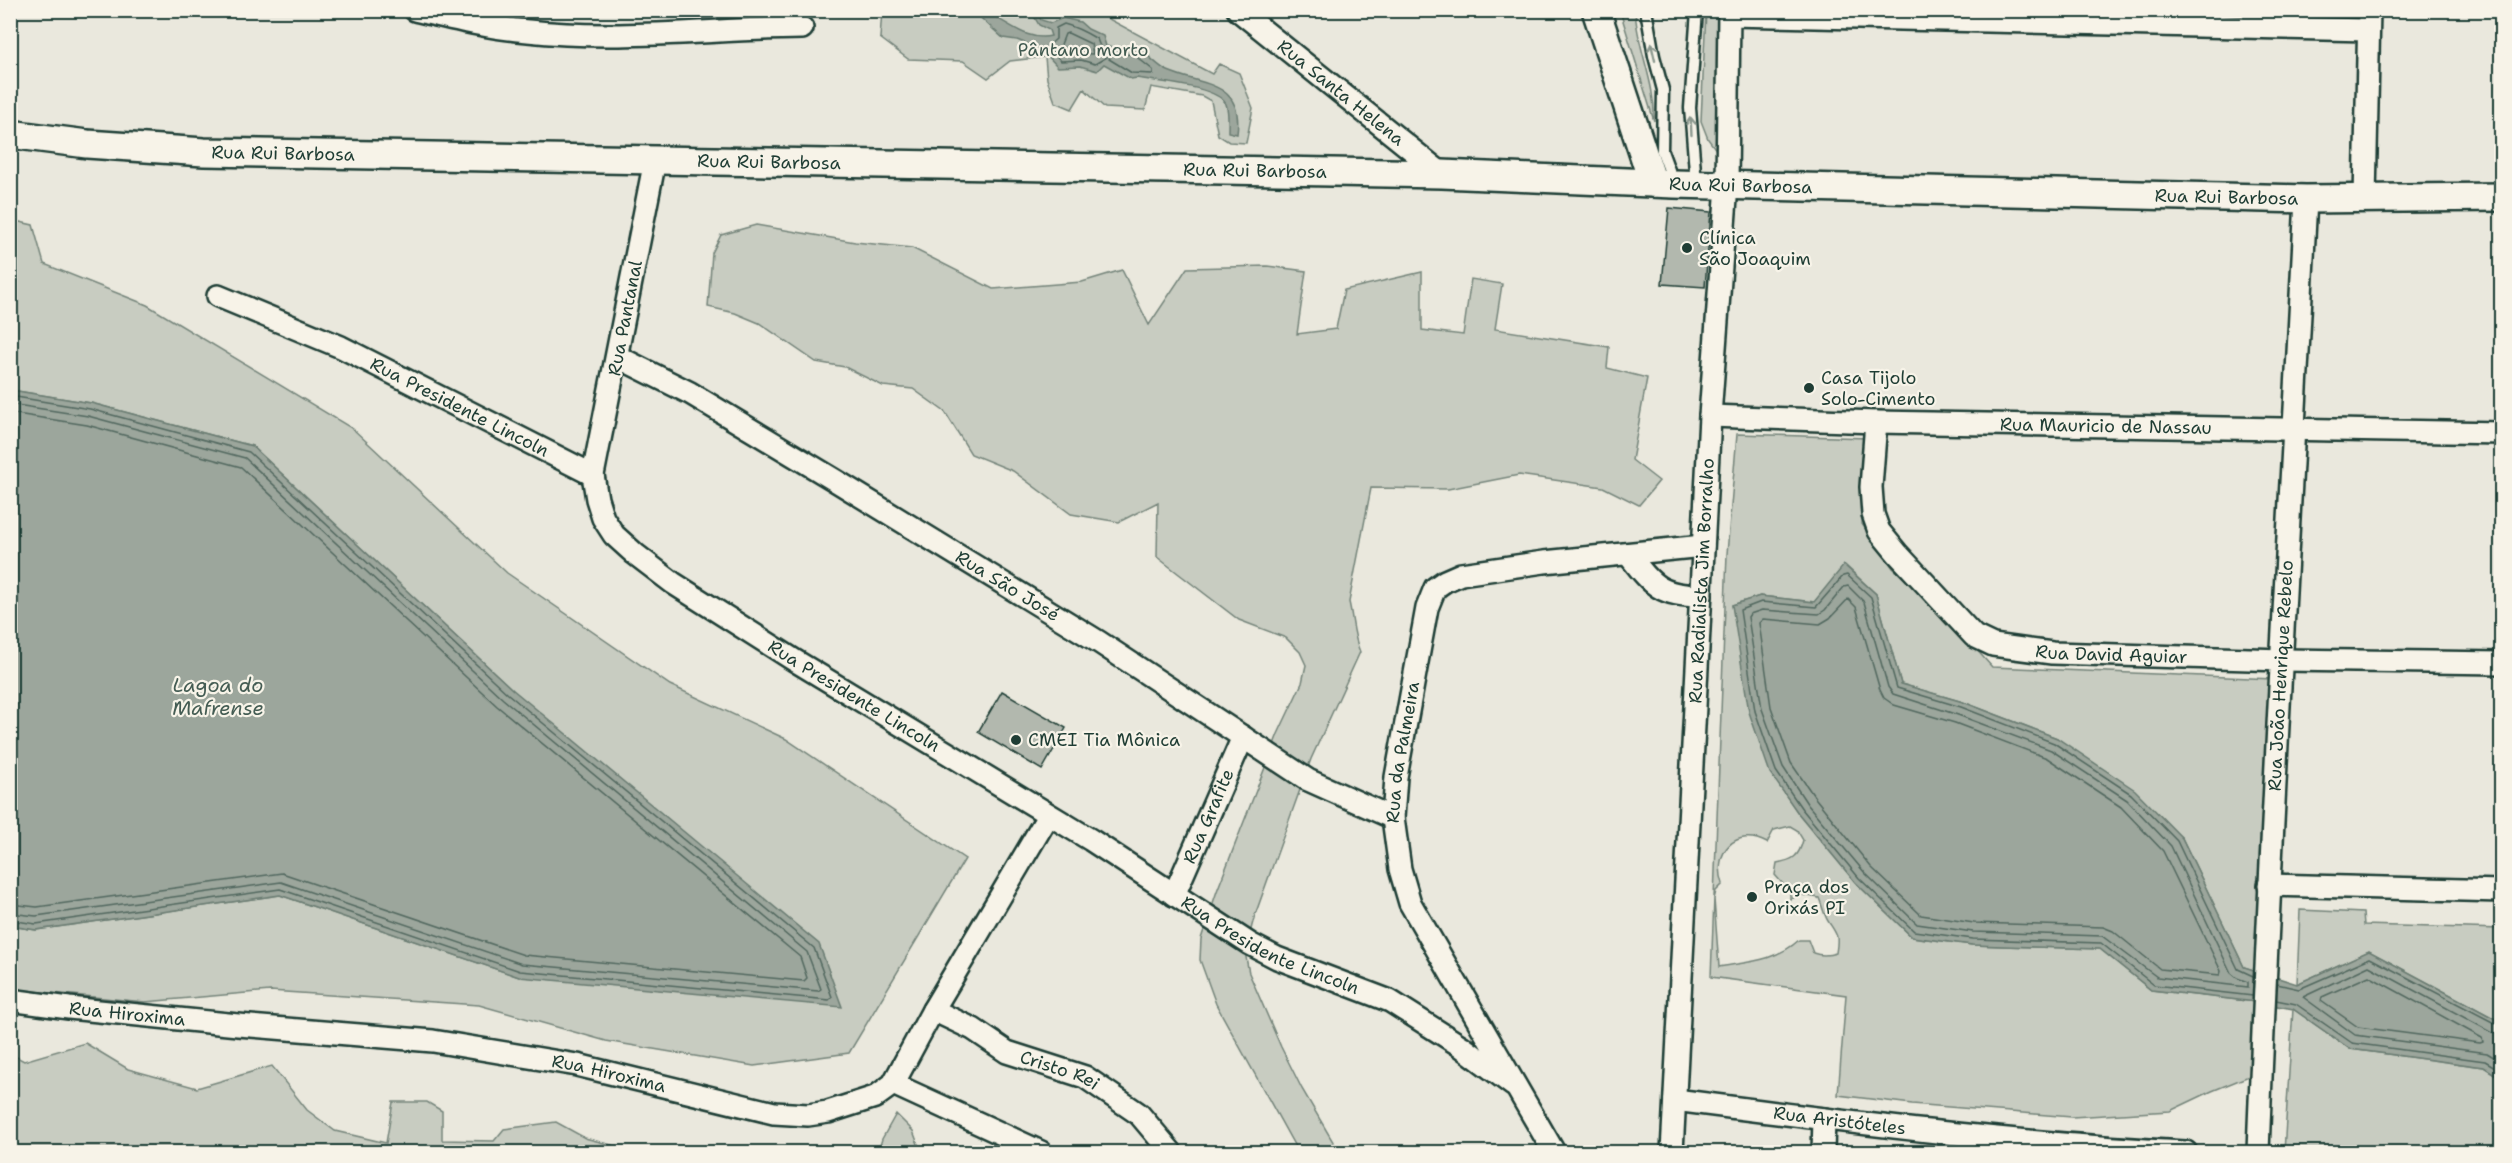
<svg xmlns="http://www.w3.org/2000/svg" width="2512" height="1163" font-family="'Shantell Sans',sans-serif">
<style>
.green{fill:#c8ccc1;stroke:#74847a;stroke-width:1.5;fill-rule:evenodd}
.water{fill:#9ca69c;stroke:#6a7c72;stroke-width:1.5}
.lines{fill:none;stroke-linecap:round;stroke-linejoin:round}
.shore{stroke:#51675e;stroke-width:1.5}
.building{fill:#b2b8ae;stroke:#1f3d34;stroke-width:1.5}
.service-casing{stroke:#1f3d34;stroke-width:15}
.minor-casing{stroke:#1f3d34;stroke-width:26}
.tertiary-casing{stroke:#1f3d34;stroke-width:32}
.service{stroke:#f7f3e8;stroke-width:10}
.minor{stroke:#f7f3e8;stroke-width:21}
.tertiary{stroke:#f7f3e8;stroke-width:27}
.oneway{stroke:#8b988e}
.poi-dot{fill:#1f3d34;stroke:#f7f3e8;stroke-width:2}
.labels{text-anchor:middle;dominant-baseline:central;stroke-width:4.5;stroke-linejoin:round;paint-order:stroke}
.park-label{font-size:18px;fill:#415a50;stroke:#f7f3e8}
.street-label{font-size:18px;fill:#1f3d34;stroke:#f7f3e8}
.poi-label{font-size:18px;fill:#1f3d34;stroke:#f7f3e8;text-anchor:start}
.water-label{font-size:20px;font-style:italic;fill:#445c53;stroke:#f7f3e8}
</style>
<rect width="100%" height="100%" fill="#eae8dd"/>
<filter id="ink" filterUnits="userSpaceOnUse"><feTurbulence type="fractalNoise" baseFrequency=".0167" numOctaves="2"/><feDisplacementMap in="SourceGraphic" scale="12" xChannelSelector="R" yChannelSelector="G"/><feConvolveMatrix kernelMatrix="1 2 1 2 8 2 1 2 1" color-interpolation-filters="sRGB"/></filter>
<g filter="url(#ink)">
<path class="green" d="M 882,11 L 1094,11 L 1212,74 L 1219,64 L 1239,73 L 1253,108 L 1246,143 L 1229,142 L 1218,135 L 1211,101 L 1202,96 L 1151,87 L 1145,110 L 1105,108 L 1084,89 L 1072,109 L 1055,102 L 1047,79 L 1045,57 L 1010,61 L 988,78 L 963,61 L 908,59 L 880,38 Z
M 1620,11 L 1635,11 C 1637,48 1656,84 1654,121 Z
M 1706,11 L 1728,11 L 1725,162 L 1708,139 L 1701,121 Z
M 11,220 L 33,225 L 44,264 L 147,305 L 353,429 L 507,573 L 670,685 L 786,739 L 965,859 L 849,1053 L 754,1066 L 606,1041 L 479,1005 L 270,991 L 145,1002 L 11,989 L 11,926 L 36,930 L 280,895 L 519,977 L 512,689 L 252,446 L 91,403 L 11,390 Z
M 756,225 L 855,242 L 912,248 L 993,289 L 1082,282 L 1122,270 L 1149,325 L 1187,268 L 1267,266 L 1306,271 L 1297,334 L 1336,329 L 1344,290 L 1422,272 L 1422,330 L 1463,335 L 1471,279 L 1502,284 L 1495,329 L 1609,347 L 1607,368 L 1647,378 L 1632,460 L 1659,481 L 1639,505 L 1603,487 L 1519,475 L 1448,489 L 1371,488 L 1349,602 C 1353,619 1353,635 1360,652 L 1311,759 L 1254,918 L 1245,952 L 1249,973 L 1281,1047 L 1302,1089 L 1339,1152 L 1298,1152 L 1216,1004 L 1200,960 L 1201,939 L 1217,891 L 1278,734 L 1302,683 L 1306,665 L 1300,652 L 1286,638 L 1239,620 L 1157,557 L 1158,502 L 1119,522 L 1071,514 L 1013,471 L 971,454 L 945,412 L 913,389 L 883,386 L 845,367 L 816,362 L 759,323 L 735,313 L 708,307 L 712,253 L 721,235 Z
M 1737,434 L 1867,438 L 1862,524 L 1893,568 L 1958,629 L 1992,667 L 2273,679 L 2260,972 L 2244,967 L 2182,838 L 2057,738 L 1963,702 L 1901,684 L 1876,594 L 1845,565 L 1815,602 L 1760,596 L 1732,605 L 1771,773 L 1798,813 L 1855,882 L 1912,937 L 1972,945 L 2100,949 L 2151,990 L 2256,1002 L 2254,1074 L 2212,1091 L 2170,1111 L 2072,1117 L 1912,1104 L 1838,1095 L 1846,995 L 1711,977 L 1727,554 ZM 1790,826 L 1797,830 L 1803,840 C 1799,857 1793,860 1777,863 L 1775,875 L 1790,892 L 1790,899 L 1803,895 L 1819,898 C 1822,905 1824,915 1828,921 C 1837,935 1839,935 1836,953 C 1827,956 1821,956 1813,953 L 1808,940 L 1799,940 C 1776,961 1748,962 1719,967 L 1714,899 L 1716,891 L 1723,884 C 1712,852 1736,826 1767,843 L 1774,830 Z
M 2300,910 L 2363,913 L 2364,925 L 2501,929 L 2499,1010 L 2501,1011 L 2501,1022 L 2369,951 L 2297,984 Z
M 2293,1009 L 2350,1049 L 2484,1067 L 2501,1078 L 2501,1152 L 2284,1152 Z
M 85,1043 L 128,1069 L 197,1088 L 272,1066 L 307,1110 L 335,1131 L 386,1143 L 393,1102 L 427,1102 L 442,1111 L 442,1140 L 494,1141 L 504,1129 L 556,1122 L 585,1138 L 638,1152 L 11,1152 L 11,1054 L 24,1061 Z
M 896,1114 L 913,1131 L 921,1152 L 878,1152 L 882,1139 Z"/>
<path class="water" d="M 973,11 C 999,10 1020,43 1051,36 L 1049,30 L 1039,25 L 1031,11 L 1037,11 L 1041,20 L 1051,23 L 1063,18 L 1080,22 L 1088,29 L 1103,36 L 1106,46 C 1116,51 1123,46 1133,48 C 1146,50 1156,66 1168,71 C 1202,86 1244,80 1237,134 L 1228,132 C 1228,124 1229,112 1226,104 C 1217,86 1157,82 1137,78 L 1131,79 L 1104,64 L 1097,71 L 1080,66 L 1058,67 L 1042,50 L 1017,40 L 1003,38 Z
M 11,390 L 91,403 L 252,446 L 512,689 L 819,944 L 842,1007 L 519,977 L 280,895 L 36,930 L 11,926 Z
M 1844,565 L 1876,594 L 1901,684 L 1963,702 L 2057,738 L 2135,790 L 2182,838 L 2244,967 L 2297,984 L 2369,951 L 2501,1022 L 2501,1078 L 2484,1067 L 2350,1049 L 2293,1009 L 2256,1002 L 2151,990 L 2100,949 L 1972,945 L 1912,937 L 1855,882 L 1798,813 L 1770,773 L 1749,712 L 1732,605 L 1760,596 L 1814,602 Z"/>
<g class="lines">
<path class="shore" d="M 1064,24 C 1076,27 1087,33 1097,39 L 1101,49 L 1108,54 L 1107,57 L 1095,64 L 1081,60 L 1061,61 L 1048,46 L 1056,39 L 1056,28 Z
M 1068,33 L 1091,44 L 1093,54 L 1064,53 L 1060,47 L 1065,34 Z
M 1133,54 L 1153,70 L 1153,74 L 1132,73 L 1109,59 L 1112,55 Z
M 10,396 L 90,409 L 249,452 L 508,694 L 814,948 L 832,997 L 829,1000 L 520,971 L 280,889 L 36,924 L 10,920
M 10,404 L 88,416 L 245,458 L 503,699 L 807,952 L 821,989 L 818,991 L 522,964 L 281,882 L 36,916 L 10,913
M 10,413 L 87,425 L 241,467 L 497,706 L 800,957 L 807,978 L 804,981 L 524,955 L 282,873 L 37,907 L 10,904
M 1848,586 L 1864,602 L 1888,687 L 1893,694 L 1958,715 L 2051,750 L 2127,800 L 2171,846 L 2231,973 L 2237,978 L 2248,982 L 2248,987 L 2157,977 L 2102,936 L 1973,932 L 1917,924 L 1865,873 L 1808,805 L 1783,767 L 1762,709 L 1748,617 L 1750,614 L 1762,610 L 1819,614 L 1825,610 L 1844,587 Z
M 1848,599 L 1856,607 L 1880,690 L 1884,698 L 1894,705 L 1955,723 L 2047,758 L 2121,807 L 2163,851 L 2221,971 L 2220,975 L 2160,969 L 2113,931 L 2103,927 L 1974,923 L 1921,915 L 1871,867 L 1816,799 L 1791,763 L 1771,707 L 1759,623 L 1763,619 L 1820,624 L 1830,618 Z
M 2369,976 L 2482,1038 L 2483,1042 L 2480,1043 L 2358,1027 L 2321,1001 L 2322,997 Z
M 2277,984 L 2299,989 L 2370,958 L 2502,1027
M 2253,996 L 2154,985 L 2101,943 L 1973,939 L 1914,931 L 1859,878 L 1802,809 L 1776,771 L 1755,711 L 1740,610 L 1761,602 L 1816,607 L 1843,576 L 1847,575 L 1871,597 L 1897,688 L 1961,707 L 2054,743 L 2131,794 L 2177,841 L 2238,969 L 2253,976
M 2276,1000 L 2296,1004 L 2352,1043 L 2485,1061 L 2502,1071
M 2502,1035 L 2493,1033 L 2369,966 L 2303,997 L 2355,1035 L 2487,1053 L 2502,1062"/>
</g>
<path class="building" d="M 1669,208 L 1711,212 L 1705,287 L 1662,284 Z
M 1002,691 L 1066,728 L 1042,770 L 978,732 Z"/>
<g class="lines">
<defs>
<path id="service" d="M 1646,10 L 1654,56 L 1663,90 L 1662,151 L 1673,181
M 1696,184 L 1690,108 L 1697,10"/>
<g id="minor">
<path d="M 415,10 C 453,19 490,28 528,31 C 619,41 711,29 802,28"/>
<path id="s1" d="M 1238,10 L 1442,174"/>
<path d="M 1729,15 L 2368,30"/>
<path id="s2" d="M 655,160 L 593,475 L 597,499 L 603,518 L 614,535 L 635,554 L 673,583 L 794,660 L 1091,840 L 1250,944 L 1277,958 L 1390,1001 L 1461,1046 L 1513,1085"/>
<path d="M 2365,199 L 2369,10"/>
<path id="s3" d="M 218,296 L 341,347 L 593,475"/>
<path id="s4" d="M 618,357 L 690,393 L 833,479 L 1099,642 L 1308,780 L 1393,818"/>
<path id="s5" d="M 1710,416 L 1876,422 L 2502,433"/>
<path id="s6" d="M 1876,422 L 1871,487 L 1873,514 L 1879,531 L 1897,553 L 1974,636 L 1993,645 L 2052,653 L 2283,660 L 2502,663"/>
<path d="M 1628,554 C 1653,586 1659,595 1701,596"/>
<path d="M 2269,885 L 2502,891"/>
<path id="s7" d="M 1174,895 L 1243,737"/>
<path id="s8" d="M 10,1000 L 69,1008 L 238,1025 L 433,1041 L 577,1065 L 774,1113 L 808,1115 L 828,1112 L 875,1097 L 893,1084 L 933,1010 L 1048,816"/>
<path id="s9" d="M 933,1010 L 973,1029 L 1007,1052 L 1085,1077 L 1139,1114 L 1171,1152"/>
<path d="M 893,1084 L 1041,1152"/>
<path id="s10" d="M 1675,1100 C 1845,1122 2016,1144 2186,1152"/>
<path id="s11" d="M 1554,1152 L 1410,903 L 1400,869 L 1393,818 L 1396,777 L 1427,608 L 1435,588 L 1445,581 L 1461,574 L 1544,562 L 1703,546"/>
<path id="s12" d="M 1672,1152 L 1710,416 L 1727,185 L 1729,10"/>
<path d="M 1823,1152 L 1824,1119"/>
<path id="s13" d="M 2258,1152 C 2270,835 2290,517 2306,199"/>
</g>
<g id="tertiary">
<path d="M 1596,10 L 1653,183"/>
<path id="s14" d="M 10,134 L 87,144 L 204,152 L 1442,174 L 1674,184 L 2306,199 L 2502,197"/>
</g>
</defs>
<use href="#service" class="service-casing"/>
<use href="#minor" class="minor-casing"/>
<use href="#tertiary" class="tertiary-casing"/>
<use href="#service" class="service"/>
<use href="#minor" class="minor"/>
<use href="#tertiary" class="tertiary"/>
</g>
<defs><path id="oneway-shaft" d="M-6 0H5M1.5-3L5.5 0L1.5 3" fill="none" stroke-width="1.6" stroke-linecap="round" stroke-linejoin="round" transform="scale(1.5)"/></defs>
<g class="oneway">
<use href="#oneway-shaft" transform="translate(1653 52) rotate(-103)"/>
<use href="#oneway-shaft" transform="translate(1691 126) rotate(-93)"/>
</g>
</g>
<g class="poi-dot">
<circle cx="1687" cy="248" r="6"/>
<circle cx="1809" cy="388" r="6"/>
<circle cx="1016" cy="740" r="6"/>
<circle cx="1752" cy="897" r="6"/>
</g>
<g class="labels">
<g class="park-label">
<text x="1083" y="50">Pântano morto</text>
</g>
<g class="street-label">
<text stroke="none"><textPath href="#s1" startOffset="132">Rua Santa Helena</textPath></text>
<text stroke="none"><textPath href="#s14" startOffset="274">Rua Rui Barbosa</textPath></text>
<text stroke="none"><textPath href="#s14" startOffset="760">Rua Rui Barbosa</textPath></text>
<text stroke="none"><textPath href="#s14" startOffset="1246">Rua Rui Barbosa</textPath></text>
<text stroke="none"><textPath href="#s14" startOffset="1732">Rua Rui Barbosa</textPath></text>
<text stroke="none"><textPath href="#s14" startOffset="2218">Rua Rui Barbosa</textPath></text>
<text transform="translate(625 318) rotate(-79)">Rua Pantanal</text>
<text stroke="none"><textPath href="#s3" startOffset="266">Rua Presidente Lincoln</textPath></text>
<text stroke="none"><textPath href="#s5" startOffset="396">Rua Mauricio de Nassau</textPath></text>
<text stroke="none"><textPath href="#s12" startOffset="572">Rua Radialista Jim Borralho</textPath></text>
<text stroke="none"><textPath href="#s4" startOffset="452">Rua São José</textPath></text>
<text stroke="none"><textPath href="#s6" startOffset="392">Rua David Aguiar</textPath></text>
<text stroke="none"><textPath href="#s13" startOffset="477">Rua João Henrique Rebelo</textPath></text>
<text stroke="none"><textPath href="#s2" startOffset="675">Rua Presidente Lincoln</textPath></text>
<text stroke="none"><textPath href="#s11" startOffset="441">Rua da Palmeira</textPath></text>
<text stroke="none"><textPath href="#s7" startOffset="86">Rua Grafite</textPath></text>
<text stroke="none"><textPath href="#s2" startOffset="1161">Rua Presidente Lincoln</textPath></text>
<text stroke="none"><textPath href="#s8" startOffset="118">Rua Hiroxima</textPath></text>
<text stroke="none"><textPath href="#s9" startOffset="141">Cristo Rei</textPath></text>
<text stroke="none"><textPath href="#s8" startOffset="604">Rua Hiroxima</textPath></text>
<text stroke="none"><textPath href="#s10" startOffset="166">Rua Aristóteles</textPath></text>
</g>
<g class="poi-label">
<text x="1699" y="238">Clínica<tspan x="1699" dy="21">São Joaquim</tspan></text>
<text x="1821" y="378">Casa Tijolo<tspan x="1821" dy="21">Solo-Cimento</tspan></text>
<text x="1028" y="740">CMEI Tia Mônica</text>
<text x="1764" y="887">Praça dos<tspan x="1764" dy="21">Orixás PI</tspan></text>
</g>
<g class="water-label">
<text x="218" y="685">Lagoa do<tspan x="218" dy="23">Mafrense</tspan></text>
</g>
</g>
<rect width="2512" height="1163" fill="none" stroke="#f7f3e8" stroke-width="36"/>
<rect x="18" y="18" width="2476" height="1127" fill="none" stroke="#1f3d34" stroke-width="2" filter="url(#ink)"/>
</svg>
